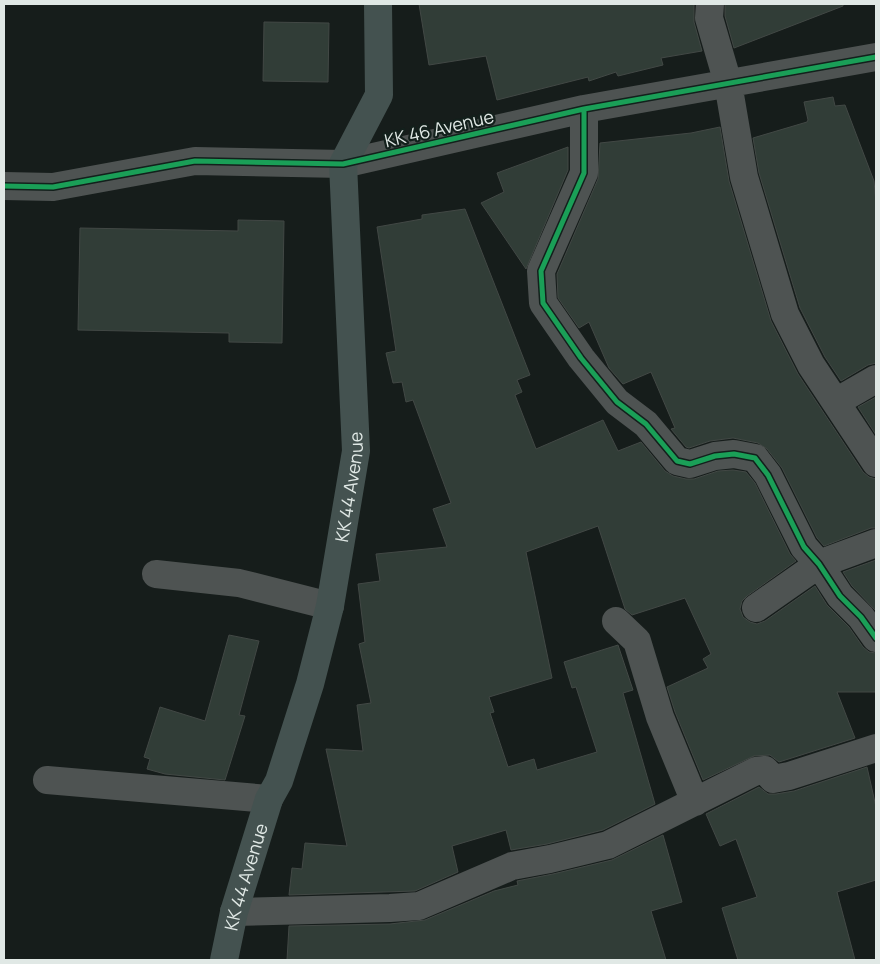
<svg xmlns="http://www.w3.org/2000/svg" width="880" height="964" font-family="Manrope,sans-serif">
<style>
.building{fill:#313d37;stroke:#424845}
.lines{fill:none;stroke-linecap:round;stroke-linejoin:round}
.minor{stroke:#4e5352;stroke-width:28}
.major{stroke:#445250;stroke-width:28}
.cycleway-casing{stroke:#13201c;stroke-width:8}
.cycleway{stroke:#1a9f57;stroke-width:5}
.labels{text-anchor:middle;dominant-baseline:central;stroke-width:4.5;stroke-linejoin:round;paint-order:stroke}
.street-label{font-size:18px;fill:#e0e8e5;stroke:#13201c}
</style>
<rect width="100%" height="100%" fill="#161d1b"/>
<path class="building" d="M 419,4 L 694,4 L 694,22 L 702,51 L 661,58 L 663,65 L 618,76 L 616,72 L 589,81 L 588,77 L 497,100 L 486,56 L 429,65 Z
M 725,4 L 843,4 L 843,6 L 734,48 L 725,16 Z
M 264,22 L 329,23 L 328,82 L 263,81 Z
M 833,97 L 835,106 L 845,105 L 874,181 L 876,203 L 876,363 L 868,365 L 841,381 L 825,357 L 800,308 L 759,173 L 753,138 L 807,122 L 808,120 L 804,102 Z
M 720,127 L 729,181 L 771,321 L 798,374 L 863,472 L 869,477 L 876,479 L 876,528 L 871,528 L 824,546 L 817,538 L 782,468 L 767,449 L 758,443 L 733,438 L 710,441 L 689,448 L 686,447 L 671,429 L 675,428 L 651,372 L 623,384 L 609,368 L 589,322 L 579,328 L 558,298 L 557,274 L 598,179 L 600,143 L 691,133 Z
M 568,147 L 568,170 L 526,269 L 481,203 L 504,192 L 497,173 Z
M 465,209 L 530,375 L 517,380 L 522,392 L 515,395 L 536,449 L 603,420 L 618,451 L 641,442 L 665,471 L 673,476 L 686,479 L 694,479 L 718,471 L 733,470 L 746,472 L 755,483 L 790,554 L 796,561 L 747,596 L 742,601 L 740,609 L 743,617 L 750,622 L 757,624 L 765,621 L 815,586 L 827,605 L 849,627 L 863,647 L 869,652 L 876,653 L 876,692 L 837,692 L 855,738 L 779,762 L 770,755 L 754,756 L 703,780 L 675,712 L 667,687 L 708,668 L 703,659 L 711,654 L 685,598 L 632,615 L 625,609 L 598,526 L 526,552 L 552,678 L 489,697 L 494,712 L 490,713 L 508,767 L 534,759 L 537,770 L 597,752 L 576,687 L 572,688 L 564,662 L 618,645 L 633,690 L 623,693 L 655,804 L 603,830 L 547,844 L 511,850 L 506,830 L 452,846 L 458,872 L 415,891 L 289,895 L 292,868 L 302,869 L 305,843 L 347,846 L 326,749 L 363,751 L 357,705 L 371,703 L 359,644 L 365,642 L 358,584 L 380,581 L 376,554 L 447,547 L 433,509 L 451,503 L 413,400 L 406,402 L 402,382 L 393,383 L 386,353 L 396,351 L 377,227 L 422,219 L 422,215 Z
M 238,220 L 284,221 L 282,343 L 229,342 L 229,333 L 78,330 L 80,228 L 238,231 Z
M 876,397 L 876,435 L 858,407 Z
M 876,560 L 876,611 L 852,586 L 843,572 Z
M 229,635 L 259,641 L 239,715 L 245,716 L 225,780 L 165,774 L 147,769 L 150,759 L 144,757 L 160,707 L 205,721 Z
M 867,767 L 876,807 L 876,880 L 837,892 L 855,960 L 738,960 L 722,908 L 757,897 L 736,839 L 720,846 L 706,814 L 759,787 L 768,794 L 776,794 L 794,791 Z
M 663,835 L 682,902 L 651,911 L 666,960 L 287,960 L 289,926 L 390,924 L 425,920 L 494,891 L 518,885 L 517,881 L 553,874 L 612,860 Z"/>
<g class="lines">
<path class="minor" d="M 710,4 L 709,18 L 728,83 L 744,177 L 785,314 L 811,365 L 876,463
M 584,109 L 584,173 L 541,271 L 543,303 L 581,358 L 617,402 L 646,424 L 677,461 L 690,464 L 715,456 L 734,454 L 755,458 L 768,475 L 804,547 L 819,564 L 840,596 L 861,617 L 876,638
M 4,186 L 53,187 L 195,161 L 343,164 L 584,109 L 876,57
M 836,402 L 876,379
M 156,574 L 239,583 L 330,606
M 756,608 L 819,564 L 876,543
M 616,621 L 637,641 L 660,717 L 695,802
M 47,780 L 269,799
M 234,912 L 390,908 L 419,906 L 512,866 L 550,859 L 608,845 L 756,771 L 765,770 L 773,779 L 789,776 L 876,748"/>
<path class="major" id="s1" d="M 224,960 L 234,912 L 269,799 L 279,781 L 310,684 L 330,606 L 356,451 L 343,164 L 379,95 L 378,4"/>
<defs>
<path id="cycleway" d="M 584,109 L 584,173 L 541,271 L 543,303 L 581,358 L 617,402 L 646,424 L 677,461 L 690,464 L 715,456 L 734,454 L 755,458 L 768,475 L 804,547 L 819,564 L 840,596 L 861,617 L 876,638
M 4,186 L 53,187 L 195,161 L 343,164 L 584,109 L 876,57"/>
</defs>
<use href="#cycleway" class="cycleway-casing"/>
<use href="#cycleway" class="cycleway"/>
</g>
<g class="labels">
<g class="street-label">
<text transform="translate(439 128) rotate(-13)">KK 46 Avenue</text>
<text stroke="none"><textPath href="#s1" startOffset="491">KK 44 Avenue</textPath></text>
<text stroke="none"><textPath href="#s1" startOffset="86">KK 44 Avenue</textPath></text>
</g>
</g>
<rect width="880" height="964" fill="none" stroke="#e0e8e5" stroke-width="10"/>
</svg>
